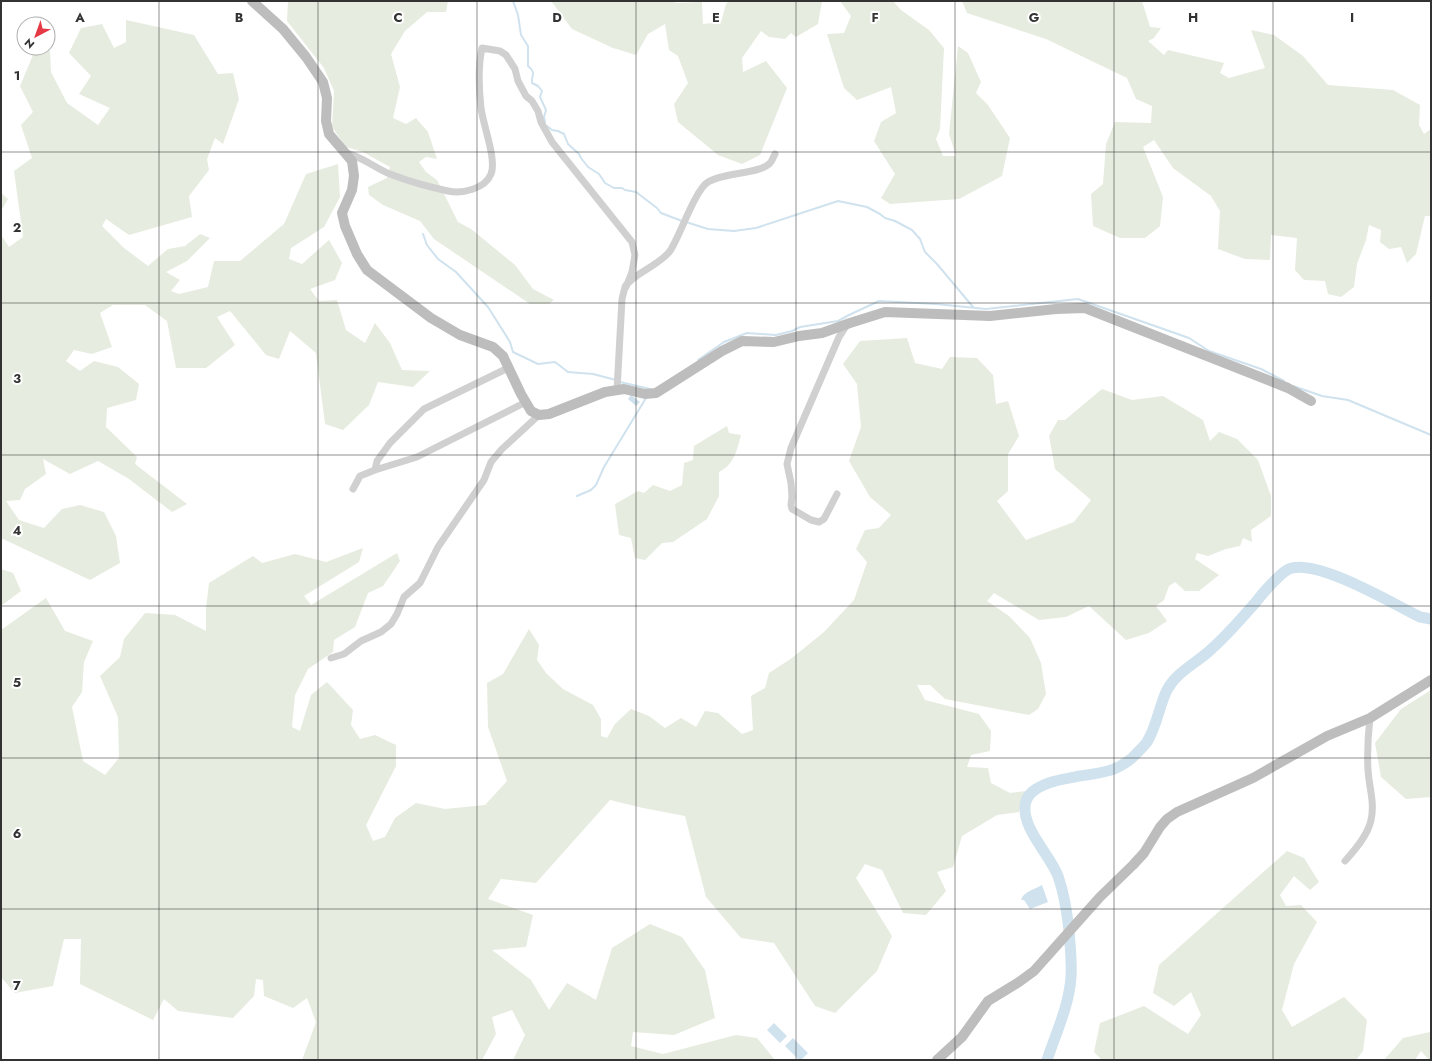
<svg xmlns="http://www.w3.org/2000/svg" width="1432" height="1061" font-family="Jost,sans-serif">
<style>
.green{fill:#e6ecdf}
.water{fill:#cfe2ee}
.lines{fill:none;stroke-linecap:round;stroke-linejoin:round}
.stream{stroke:#cfe2ee;stroke-width:2}
.river{stroke:#cfe2ee;stroke-width:11}
.street{stroke:#d0d0d0;stroke-width:7}
.secondary{stroke:#bdbdbd;stroke-width:10}
.grid{fill:none;stroke:#333;stroke-width:1;stroke-opacity:0.55}
.grid-label{font-size:13px;text-anchor:middle;font-weight:bold;fill:#333;stroke:#fff;stroke-width:4;stroke-linejoin:round;paint-order:stroke}
</style>
<rect width="100%" height="100%" fill="#fff"/>
<path class="green" d="M 288,1 L 448,1 L 446,12 L 427,12 L 405,31 L 391,54 L 400,87 L 393,118 L 406,124 L 416,118 L 428,132 L 437,159 L 426,157 L 419,162 L 426,172 L 437,180 L 458,222 L 471,229 L 515,265 L 533,289 L 554,300 L 549,304 L 530,304 L 434,239 L 420,221 L 383,205 L 369,195 L 368,187 L 387,178 L 390,167 L 363,152 L 346,147 L 332,127 L 334,91 L 324,68 L 287,21 Z
M 551,1 L 670,1 L 677,3 L 702,2 L 703,24 L 721,22 L 726,4 L 729,1 L 822,1 L 818,24 L 796,37 L 791,33 L 785,39 L 769,37 L 761,31 L 742,58 L 743,72 L 766,61 L 787,88 L 760,155 L 742,164 L 718,155 L 678,122 L 674,104 L 688,83 L 678,56 L 669,50 L 665,24 L 648,34 L 636,55 L 613,48 L 572,29 Z
M 840,1 L 893,1 L 901,10 L 929,30 L 944,48 L 940,129 L 936,139 L 943,156 L 956,156 L 949,134 L 958,46 L 968,53 L 981,82 L 976,93 L 988,105 L 1010,138 L 1002,176 L 959,199 L 890,204 L 881,198 L 895,174 L 874,141 L 881,122 L 896,113 L 891,87 L 857,100 L 844,88 L 827,34 L 844,33 L 851,16 Z
M 962,1 L 1142,1 L 1150,27 L 1161,28 L 1154,38 L 1148,41 L 1164,55 L 1168,50 L 1224,63 L 1220,73 L 1229,78 L 1265,68 L 1251,30 L 1274,35 L 1303,56 L 1328,85 L 1393,90 L 1420,105 L 1419,125 L 1424,134 L 1431,129 L 1431,216 L 1425,216 L 1416,254 L 1407,263 L 1401,247 L 1389,249 L 1380,242 L 1381,230 L 1369,225 L 1366,240 L 1357,264 L 1354,287 L 1341,297 L 1328,294 L 1325,281 L 1304,280 L 1295,270 L 1297,238 L 1271,235 L 1270,260 L 1245,259 L 1218,249 L 1220,211 L 1211,196 L 1173,168 L 1154,140 L 1143,147 L 1163,197 L 1160,226 L 1145,238 L 1120,238 L 1093,226 L 1091,194 L 1103,184 L 1106,144 L 1115,122 L 1151,123 L 1152,106 L 1136,99 L 1127,78 L 1046,39 L 967,13 Z
M 126,20 L 194,35 L 218,74 L 233,73 L 239,99 L 223,144 L 215,138 L 207,159 L 209,170 L 189,196 L 192,217 L 129,235 L 106,219 L 102,226 L 124,248 L 148,266 L 168,249 L 185,246 L 200,234 L 210,238 L 187,261 L 166,272 L 180,280 L 171,291 L 179,294 L 208,287 L 214,261 L 240,261 L 284,224 L 306,174 L 338,164 L 340,197 L 324,227 L 291,248 L 289,259 L 302,264 L 329,240 L 342,263 L 335,280 L 310,289 L 319,301 L 337,300 L 346,330 L 365,343 L 375,323 L 390,343 L 402,370 L 430,371 L 413,387 L 378,382 L 369,405 L 343,430 L 325,424 L 316,353 L 290,331 L 279,359 L 266,355 L 230,311 L 217,317 L 235,345 L 206,368 L 176,368 L 167,321 L 145,305 L 113,305 L 100,313 L 112,347 L 92,354 L 74,350 L 66,361 L 80,371 L 94,361 L 118,367 L 139,384 L 136,400 L 107,408 L 106,427 L 137,457 L 135,464 L 187,504 L 172,512 L 129,479 L 98,461 L 70,474 L 43,459 L 46,474 L 25,489 L 20,500 L 6,501 L 19,520 L 44,528 L 62,509 L 80,505 L 104,512 L 116,536 L 120,563 L 90,580 L 1,538 L 1,235 L 9,247 L 23,237 L 14,171 L 32,158 L 21,125 L 33,112 L 20,86 L 36,48 L 47,48 L 50,51 L 51,72 L 67,103 L 98,125 L 110,108 L 79,94 L 91,76 L 69,53 L 81,28 L 102,24 L 114,48 L 126,42 Z
M 1,193 L 8,199 L 1,211 Z
M 907,338 L 915,363 L 942,369 L 950,357 L 977,358 L 993,375 L 996,404 L 1008,401 L 1019,436 L 1008,454 L 1008,491 L 997,501 L 1026,540 L 1074,522 L 1091,500 L 1055,469 L 1049,436 L 1058,420 L 1065,420 L 1102,389 L 1132,400 L 1163,396 L 1203,420 L 1210,441 L 1219,432 L 1237,439 L 1258,460 L 1271,496 L 1271,516 L 1251,530 L 1252,542 L 1243,538 L 1240,546 L 1226,549 L 1208,556 L 1197,553 L 1195,559 L 1219,575 L 1199,591 L 1185,591 L 1175,582 L 1169,586 L 1164,600 L 1156,606 L 1167,621 L 1149,633 L 1126,640 L 1089,606 L 1066,617 L 1039,620 L 994,593 L 987,601 L 1009,616 L 1030,638 L 1041,663 L 1046,694 L 1038,709 L 1029,715 L 945,699 L 930,685 L 917,685 L 925,700 L 979,714 L 991,731 L 990,751 L 971,755 L 967,767 L 988,768 L 991,783 L 1010,793 L 1026,791 L 1022,797 L 1019,812 L 997,815 L 962,836 L 953,867 L 937,872 L 946,891 L 926,915 L 903,913 L 882,870 L 865,864 L 856,878 L 892,936 L 877,971 L 835,1013 L 815,1006 L 774,943 L 741,938 L 706,897 L 685,816 L 643,808 L 610,800 L 536,883 L 501,879 L 488,899 L 533,915 L 526,947 L 492,950 L 531,980 L 549,1010 L 567,983 L 596,1000 L 612,948 L 650,924 L 682,937 L 705,970 L 715,1018 L 674,1035 L 633,1032 L 631,1046 L 663,1054 L 736,1035 L 757,1038 L 775,1060 L 513,1060 L 525,1035 L 512,1010 L 492,1017 L 496,1034 L 482,1060 L 302,1060 L 316,1022 L 307,998 L 293,1008 L 264,996 L 263,980 L 256,979 L 254,996 L 233,1018 L 178,1011 L 164,999 L 153,1020 L 80,984 L 81,939 L 64,939 L 53,986 L 15,993 L 1,977 L 1,630 L 46,598 L 65,631 L 93,641 L 84,662 L 82,692 L 72,707 L 83,761 L 105,775 L 119,758 L 118,717 L 100,676 L 120,657 L 124,639 L 145,613 L 175,615 L 206,631 L 206,609 L 209,583 L 253,556 L 262,563 L 295,554 L 326,562 L 363,548 L 359,562 L 304,596 L 311,605 L 397,553 L 400,561 L 383,586 L 368,593 L 355,627 L 334,640 L 333,652 L 308,669 L 295,695 L 292,727 L 300,731 L 311,695 L 327,682 L 353,710 L 351,725 L 360,739 L 375,735 L 396,745 L 396,766 L 366,825 L 373,841 L 385,837 L 395,818 L 416,803 L 445,809 L 485,805 L 507,781 L 488,727 L 487,683 L 503,674 L 529,629 L 539,645 L 537,660 L 546,673 L 563,689 L 593,705 L 601,719 L 601,736 L 607,738 L 615,724 L 631,709 L 649,716 L 665,728 L 681,718 L 696,727 L 705,711 L 718,713 L 742,734 L 753,730 L 751,696 L 765,688 L 769,673 L 792,658 L 824,632 L 854,600 L 867,562 L 856,549 L 865,530 L 879,528 L 891,515 L 870,497 L 849,461 L 861,427 L 857,384 L 843,364 L 860,341 Z
M 727,426 L 729,433 L 741,435 C 737,450 734,465 719,472 L 719,496 L 707,519 L 673,542 L 662,543 L 645,560 L 635,558 L 631,538 L 619,535 L 615,504 L 638,491 L 644,493 L 653,485 L 670,491 L 682,485 L 684,463 L 693,460 L 694,446 Z
M 1,569 L 13,573 L 21,591 L 1,606 Z
M 1431,690 L 1431,797 L 1406,799 L 1381,777 L 1375,743 L 1401,709 Z
M 1287,851 L 1304,858 L 1319,882 L 1310,890 L 1294,876 L 1280,895 L 1286,906 L 1301,905 L 1317,922 L 1294,964 L 1282,1010 L 1292,1027 L 1344,997 L 1367,1020 L 1363,1051 L 1356,1060 L 1102,1060 L 1094,1052 L 1100,1023 L 1144,1006 L 1188,1034 L 1201,1015 L 1191,992 L 1174,1006 L 1153,993 L 1159,965 Z
M 1430,1032 L 1431,1032 L 1431,1060 L 1429,1060 L 1421,1051 L 1415,1060 L 1384,1060 L 1403,1038 Z"/>
<path class="water" d="M 631,395 L 640,402 L 636,406 L 628,399 Z
M 1042,885 L 1048,902 L 1030,909 L 1024,900 L 1021,900 C 1023,892 1035,889 1042,885 Z
M 774,1023 L 787,1036 L 780,1043 L 767,1030 Z
M 793,1038 L 808,1053 L 801,1060 L 799,1060 L 785,1046 Z"/>
<g class="lines">
<path class="stream" d="M 513,1 L 518,15 L 521,35 L 528,46 L 528,66 C 537,73 531,75 532,83 L 538,86 L 542,91 L 540,97 L 546,110 L 544,117 L 545,122
M 547,126 L 552,130 L 558,131 L 564,134 L 568,144 L 579,154 L 581,158 L 588,167 L 599,174 L 605,183 L 614,188 L 622,188 L 625,190 L 636,192 L 657,208 L 661,213 L 682,221
M 686,222 L 708,229 L 734,231 L 756,228 L 838,201 L 867,207 L 880,214 L 885,218 L 895,221 L 912,230 L 920,239 L 925,252 L 937,264 L 973,307
M 423,234 L 427,245 L 438,259 L 456,272 L 488,307 L 510,342 L 513,352 L 538,364 L 555,362 L 568,372 L 593,374 L 616,380
M 698,360 L 724,342 L 747,333 L 776,335 L 792,331 L 800,327 L 838,321 L 849,315 L 879,301 L 936,304 L 986,309 L 1078,299 L 1189,338 L 1209,351 L 1261,369 L 1284,381
M 620,382 L 650,389
M 1293,386 L 1322,396 L 1348,400 L 1431,435
M 577,496 L 591,490 L 596,485 L 604,467 L 646,398"/>
<path class="river" d="M 1047,1060 C 1056,1033 1069,1006 1071,977 C 1072,961 1070,946 1069,930 C 1067,912 1064,893 1058,876 C 1050,855 1023,830 1025,806 C 1027,775 1093,778 1114,769 C 1123,765 1131,760 1137,753 C 1140,750 1144,746 1147,742 C 1157,726 1159,706 1167,690 C 1176,673 1193,665 1207,653 C 1225,638 1241,619 1256,602 C 1262,594 1281,572 1289,569 C 1317,558 1393,604 1420,617 L 1431,619"/>
<path class="street" d="M 346,153 C 361,156 375,168 390,174 C 408,181 429,187 448,191 C 462,194 485,189 491,174 C 497,160 483,125 481,108 C 479,90 478,66 482,48 L 500,51 L 506,55 L 515,69 L 518,81 L 526,96 L 532,101 L 538,111 L 541,122 L 552,142 L 632,242 L 635,255 L 632,272 L 626,287
M 617,390 L 622,299 C 623,295 624,291 625,287 C 631,275 660,265 670,251 C 680,236 695,190 708,182 C 724,172 759,174 769,164 C 772,162 773,157 775,154
M 375,470 L 377,461 L 390,443 L 424,409 L 508,368
M 353,489 L 360,476 L 375,470 L 417,457 L 526,402
M 837,494 L 824,519 L 819,522 L 811,520 L 792,509 L 791,505 L 792,497 L 791,483 L 787,464 L 791,448 L 839,337 L 848,323
M 331,658 L 344,654 L 361,641 L 381,632 L 391,624 L 397,614 L 404,597 L 420,583 L 438,547 L 484,480 L 491,462 L 502,449 L 539,415
M 1345,861 C 1355,850 1368,835 1371,820 C 1375,803 1369,787 1368,770 C 1367,752 1368,735 1370,718"/>
<path class="secondary" d="M 252,1 L 283,29 L 306,57 L 323,82 L 327,98 L 326,121 L 329,134 L 352,161 L 354,176 L 352,190 L 342,213 L 345,226 L 357,254 L 367,270 L 431,318 L 460,335 L 493,347 L 503,356 L 521,394 L 531,411 L 539,415 L 549,414 L 605,392 L 624,389 L 645,394 L 656,393 L 722,351 L 742,341 L 774,342 L 799,336 L 822,333 L 850,323 L 885,312 L 990,316 L 1056,309 L 1085,308 L 1288,388 L 1311,401
M 937,1060 L 962,1037 L 988,1001 L 1019,982 L 1034,971 L 1100,897 L 1133,865 L 1144,853 L 1160,827 L 1167,819 L 1177,812 L 1253,778 L 1327,736 L 1370,718 L 1431,680"/>
</g>
<path class="grid" d="M 159,1 L 159,1060M 318,1 L 318,1060M 477,1 L 477,1060M 636,1 L 636,1060M 796,1 L 796,1060M 955,1 L 955,1060M 1114,1 L 1114,1060M 1273,1 L 1273,1060M 1,152 L 1431,152M 1,303 L 1431,303M 1,455 L 1431,455M 1,606 L 1431,606M 1,758 L 1431,758M 1,909 L 1431,909"/>
<g class="grid-label">
<text x="80" y="22">A</text>
<text x="239" y="22">B</text>
<text x="398" y="22">C</text>
<text x="557" y="22">D</text>
<text x="716" y="22">E</text>
<text x="875" y="22">F</text>
<text x="1034" y="22">G</text>
<text x="1193" y="22">H</text>
<text x="1352" y="22">I</text>
<text x="17" y="80">1</text>
<text x="17" y="232">2</text>
<text x="17" y="383">3</text>
<text x="17" y="535">4</text>
<text x="17" y="687">5</text>
<text x="17" y="838">6</text>
<text x="17" y="990">7</text>
</g>
<rect width="1432" height="1061" fill="none" stroke="#333333" stroke-width="4"/>
<g transform="translate(36 36) rotate(221)"><circle r="19" fill="#ffffff" stroke="#adadad"/>
<path d="M0-3L7 15L0 10L-7 15Z" fill="#e63946"/>
<text y="-6" font-size="11" font-weight="bold" text-anchor="middle" fill="#333333">N</text>
</g>
</svg>
